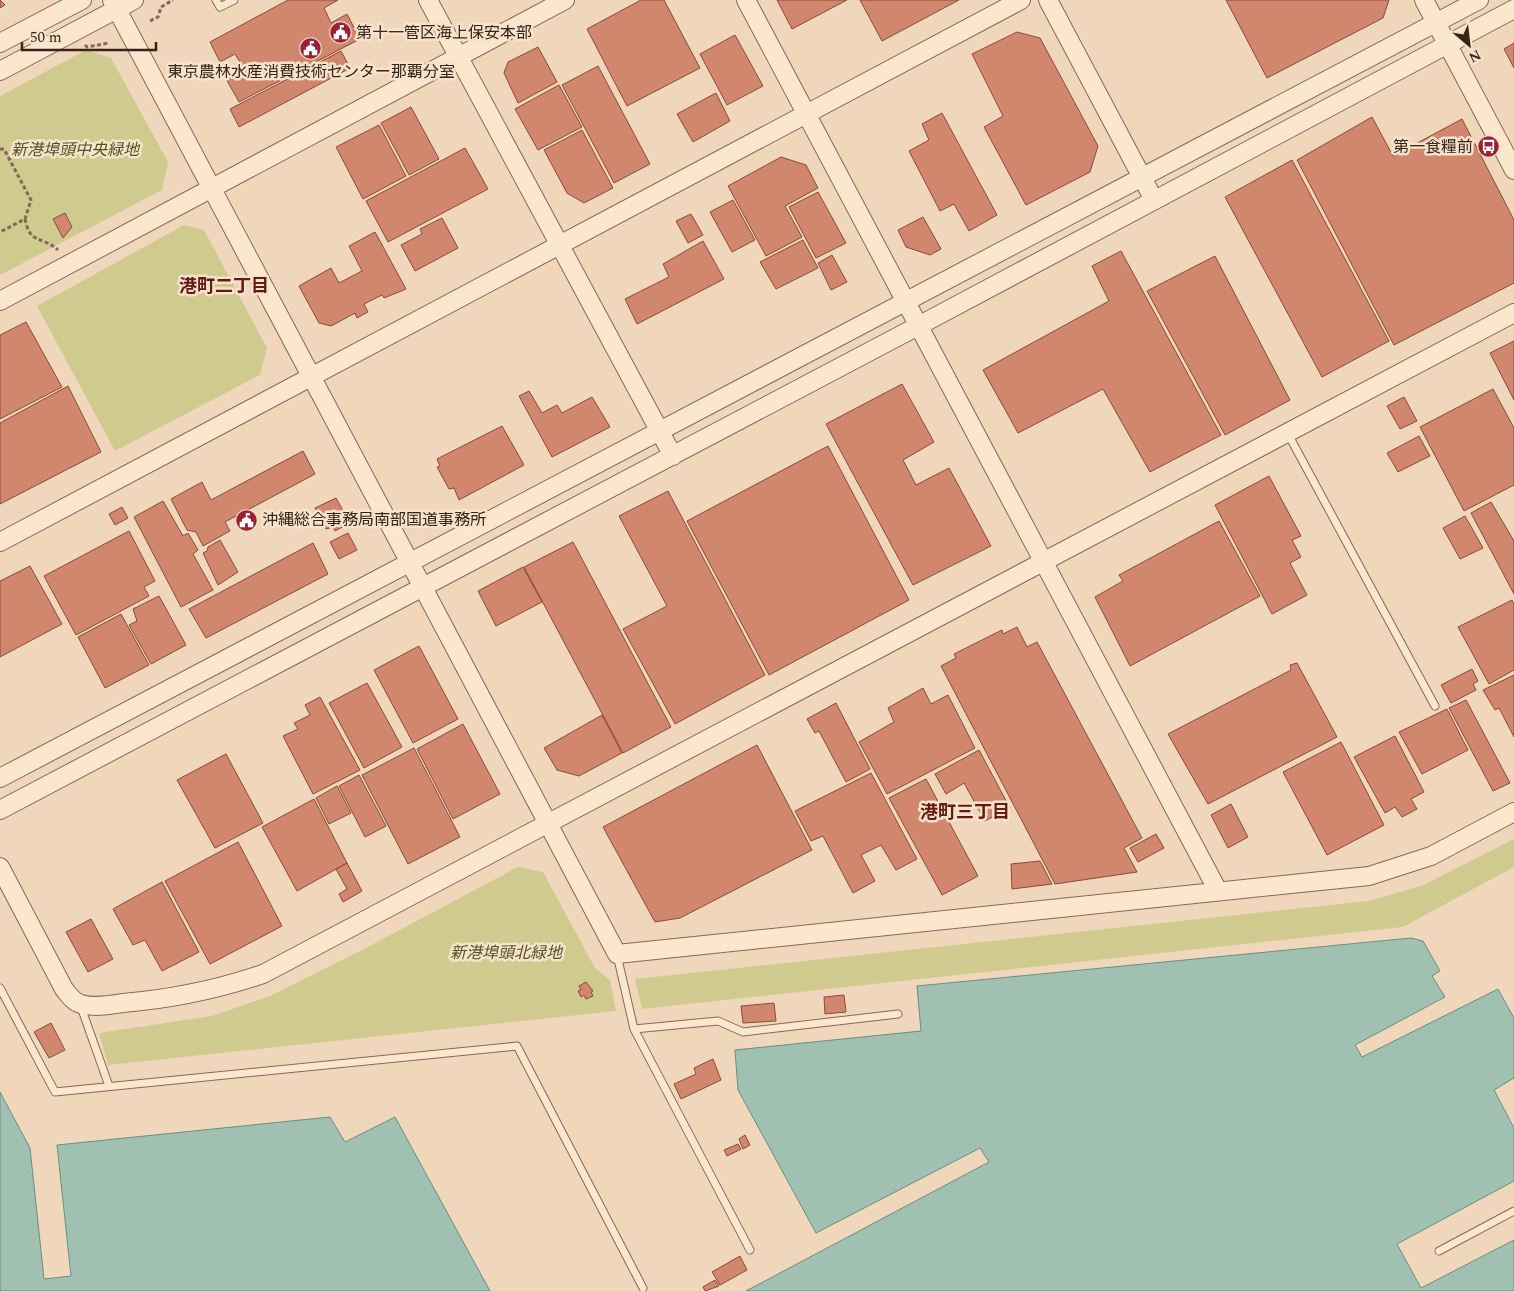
<svg xmlns="http://www.w3.org/2000/svg" width="1514" height="1291" font-family="Spectral,'Noto Sans JP',serif">
<style>
.green{fill:#cfcb8f}
.water{fill:#a0c1b1;stroke:#678f7e}
.building{fill:#d1866e;stroke:#894a38}
.lines{fill:none;stroke-linecap:round;stroke-linejoin:round}
.service-casing{stroke:#886754;stroke-width:9}
.tertiary-casing{stroke:#886754;stroke-width:20}
.path{stroke:#886754;stroke-width:3;stroke-dasharray:4 2.5;stroke-linecap:butt}
.service{stroke:#fbe6ce;stroke-width:7}
.tertiary{stroke:#fbe6ce;stroke-width:18}
.labels{text-anchor:middle;dominant-baseline:central;stroke-width:5;stroke-linejoin:round;paint-order:stroke}
.poi-label{font-size:16px;fill:#36231a;stroke:#f7e3cb;text-anchor:start}
.park-label{font-size:16px;font-style:italic;fill:#50541f;stroke:#f7e3cb}
.neighbourhood-label{font-size:18px;font-weight:bold;fill:#661917;stroke:#f7e3cb}
</style>
<rect width="100%" height="100%" fill="#f0d7bb"/>
<path class="green" d="M 86,50 L 111,58 L 168,162 L 162,190 L 0,275 L 0,96 Z
M 184,225 L 204,230 L 267,348 L 260,375 L 115,451 L 37,306 Z
M 1514,839 L 1514,867 L 1403,927 L 642,1009 L 635,979 L 1368,901 L 1421,886 Z
M 518,867 L 543,872 L 595,968 L 610,980 L 616,1011 L 108,1065 L 99,1033 L 212,1016 L 270,996 L 364,949 Z"/>
<path class="water" d="M 1411,938 L 1423,941 L 1440,971 L 1432,976 L 1445,997 L 1355,1045 L 1362,1057 L 1498,989 L 1514,1018 L 1514,1078 L 1494,1090 L 1514,1128 L 1514,1181 L 1397,1244 L 1421,1288 L 1514,1240 L 1514,1291 L 746,1291 L 989,1162 L 980,1148 L 816,1233 L 738,1090 L 735,1050 L 921,1031 L 917,986 Z
M 0,1092 L 30,1148 L 44,1279 L 71,1276 L 57,1145 L 330,1117 L 345,1142 L 395,1117 L 490,1291 L 0,1291 Z"/>
<path class="building" d="M 0,0 L 5,5 L 0,8 Z
M 288,0 L 338,0 L 324,8 L 331,23 L 347,14 L 360,39 L 239,102 L 225,77 L 243,67 L 235,54 L 220,62 L 210,42 Z
M 641,0 L 664,0 L 700,68 L 627,106 L 587,29 Z
M 777,0 L 847,0 L 792,29 Z
M 860,0 L 959,0 L 882,41 Z
M 1226,0 L 1389,0 L 1383,18 L 1267,78 Z
M 1017,32 L 1040,38 L 1098,146 L 1090,172 L 1026,205 L 984,127 L 1003,116 L 972,54 Z
M 735,35 L 763,86 L 727,105 L 700,54 Z
M 1514,43 L 1514,68 L 1504,49 Z
M 538,47 L 557,82 L 518,103 L 504,73 L 508,62 Z
M 341,51 L 350,68 L 239,127 L 230,109 Z
M 598,66 L 650,164 L 614,183 L 562,85 Z
M 559,85 L 582,127 L 538,150 L 515,109 Z
M 716,93 L 730,121 L 693,142 L 677,114 Z
M 411,107 L 439,159 L 409,175 L 381,123 Z
M 942,113 L 997,215 L 969,231 L 954,204 L 940,211 L 909,151 L 929,140 L 922,124 Z
M 1372,117 L 1393,156 L 1462,119 L 1514,220 L 1514,283 L 1394,345 L 1297,160 Z
M 379,125 L 406,176 L 363,199 L 336,147 Z
M 582,130 L 613,188 L 584,203 L 567,193 L 544,150 Z
M 465,148 L 488,189 L 388,242 L 366,201 Z
M 781,157 L 806,165 L 818,188 L 785,206 L 802,237 L 766,256 L 728,186 Z
M 1292,160 L 1389,341 L 1322,377 L 1225,197 Z
M 818,192 L 846,243 L 816,258 L 789,207 Z
M 733,200 L 755,240 L 732,252 L 710,212 Z
M 65,213 L 72,227 L 63,238 L 53,219 Z
M 691,214 L 703,235 L 688,243 L 676,221 Z
M 923,217 L 941,249 L 930,255 L 906,247 L 898,230 Z
M 442,218 L 458,248 L 415,271 L 401,245 L 422,234 L 420,229 Z
M 375,232 L 406,289 L 384,298 L 382,295 L 364,304 L 368,312 L 357,318 L 355,313 L 331,326 L 319,323 L 299,286 L 331,268 L 339,283 L 362,271 L 349,246 Z
M 803,240 L 818,268 L 776,289 L 760,262 Z
M 703,241 L 724,279 L 637,324 L 625,299 L 669,277 L 663,264 Z
M 1121,251 L 1221,435 L 1150,472 L 1103,389 L 1018,433 L 983,370 L 1109,301 L 1092,266 Z
M 832,255 L 847,282 L 831,290 L 818,263 Z
M 1215,256 L 1290,400 L 1225,435 L 1147,291 Z
M 26,322 L 62,387 L 0,419 L 0,335 Z
M 1514,341 L 1514,400 L 1490,353 Z
M 902,384 L 934,442 L 903,460 L 916,485 L 949,468 L 991,546 L 913,585 L 826,424 Z
M 68,386 L 101,452 L 0,504 L 0,423 Z
M 1493,389 L 1514,428 L 1514,485 L 1464,511 L 1420,427 Z
M 529,391 L 542,413 L 557,405 L 562,413 L 592,397 L 610,427 L 552,457 L 519,396 Z
M 1404,397 L 1417,421 L 1400,429 L 1387,406 Z
M 502,426 L 524,465 L 459,500 L 454,488 L 449,489 L 437,467 L 440,466 L 437,459 Z
M 1419,436 L 1430,456 L 1398,472 L 1387,453 Z
M 828,446 L 909,600 L 769,675 L 687,521 Z
M 303,451 L 315,474 L 225,522 L 230,531 L 203,546 L 196,532 L 187,530 L 171,499 L 202,482 L 211,500 Z
M 1269,476 L 1301,536 L 1292,540 L 1301,557 L 1290,563 L 1307,595 L 1272,614 L 1215,505 Z
M 668,491 L 765,675 L 675,724 L 623,629 L 667,606 L 619,516 Z
M 336,498 L 350,523 L 335,531 L 333,527 L 326,529 L 315,508 Z
M 163,501 L 183,536 L 188,533 L 198,550 L 193,554 L 213,590 L 181,607 L 134,517 Z
M 1491,502 L 1514,541 L 1514,594 L 1471,513 Z
M 122,507 L 128,518 L 115,525 L 109,514 Z
M 1465,516 L 1483,548 L 1460,559 L 1443,528 Z
M 1219,521 L 1260,596 L 1130,666 L 1095,597 L 1123,581 L 1119,575 Z
M 129,531 L 155,581 L 144,587 L 149,596 L 76,635 L 44,576 Z
M 348,533 L 357,550 L 339,559 L 330,542 Z
M 220,540 L 238,572 L 218,585 L 203,553 L 207,551 L 208,547 Z
M 573,542 L 671,727 L 623,753 L 524,567 Z
M 313,543 L 328,574 L 206,638 L 189,609 Z
M 30,566 L 62,624 L 0,657 L 0,581 Z
M 523,567 L 542,602 L 496,626 L 478,591 Z
M 159,596 L 186,645 L 151,664 L 129,625 L 137,621 L 133,609 Z
M 1512,600 L 1514,604 L 1514,670 L 1489,684 L 1458,627 Z
M 121,614 L 149,665 L 105,688 L 78,637 Z
M 1017,627 L 1027,647 L 1037,642 L 1142,838 L 1124,848 L 1137,872 L 1055,884 L 941,666 L 956,658 L 954,654 L 1002,630 L 1003,634 Z
M 419,646 L 458,719 L 413,743 L 374,670 Z
M 1297,663 L 1337,737 L 1208,804 L 1168,734 L 1291,670 L 1290,665 Z
M 1472,669 L 1478,681 L 1473,684 L 1476,690 L 1451,703 L 1441,685 Z
M 1514,675 L 1514,737 L 1499,708 L 1495,710 L 1483,690 Z
M 367,683 L 402,747 L 364,768 L 329,703 Z
M 923,688 L 931,704 L 948,695 L 975,748 L 887,794 L 859,742 L 894,722 L 888,708 Z
M 320,697 L 360,770 L 313,794 L 283,736 L 298,729 L 294,723 L 310,715 L 305,705 Z
M 1466,700 L 1510,783 L 1493,791 L 1449,708 Z
M 836,703 L 870,769 L 846,782 L 819,731 L 815,733 L 807,719 Z
M 1447,709 L 1468,750 L 1422,774 L 1399,732 Z
M 602,715 L 622,753 L 579,776 L 557,770 L 544,748 Z
M 463,724 L 500,794 L 453,819 L 417,749 Z
M 1395,736 L 1424,792 L 1411,799 L 1417,809 L 1402,817 L 1395,807 L 1385,813 L 1354,757 Z
M 1341,742 L 1384,825 L 1327,855 L 1283,772 Z
M 757,745 L 812,850 L 680,918 L 655,922 L 603,827 Z
M 414,748 L 460,837 L 408,864 L 362,775 Z
M 979,750 L 1010,808 L 985,821 L 964,783 L 946,794 L 935,774 Z
M 226,754 L 263,823 L 215,848 L 177,780 Z
M 871,773 L 917,859 L 896,870 L 881,845 L 861,855 L 875,881 L 853,893 L 823,836 L 811,841 L 795,811 Z
M 359,775 L 386,826 L 365,837 L 339,786 Z
M 926,779 L 978,876 L 942,895 L 889,798 Z
M 337,786 L 351,813 L 329,824 L 316,798 Z
M 314,799 L 347,863 L 297,891 L 262,827 Z
M 1231,804 L 1248,837 L 1228,848 L 1211,815 Z
M 1156,834 L 1164,848 L 1138,862 L 1130,848 Z
M 238,842 L 282,926 L 210,964 L 165,881 Z
M 1040,861 L 1052,884 L 1012,889 L 1011,864 Z
M 347,863 L 362,891 L 343,902 L 339,894 L 347,889 L 336,869 Z
M 162,882 L 199,952 L 162,971 L 145,940 L 133,945 L 113,909 Z
M 91,919 L 113,959 L 88,972 L 66,932 Z
M 586,982 L 593,991 L 591,992 L 593,996 L 586,999 L 584,995 L 581,997 L 578,991 L 581,990 L 579,986 Z
M 844,995 L 846,1012 L 825,1014 L 824,997 Z
M 774,1003 L 776,1021 L 743,1023 L 741,1006 Z
M 51,1023 L 65,1050 L 49,1058 L 34,1032 Z
M 713,1059 L 721,1080 L 681,1099 L 674,1084 L 696,1074 L 694,1068 Z
M 745,1135 L 750,1145 L 743,1149 L 739,1139 Z
M 738,1144 L 741,1149 L 727,1156 L 724,1150 Z
M 740,1256 L 747,1270 L 720,1285 L 712,1272 Z
M 715,1280 L 719,1286 L 705,1291 L 703,1287 Z"/>
<g class="lines">
<defs>
<path id="service" d="M 216,0 L 220,7 L 234,0
M 1288,434 L 1435,706
M 617,955 L 634,1029 L 750,1250
M 0,988 L 55,1092 L 517,1046 L 643,1288
M 81,1007 L 109,1086
M 634,1029 L 718,1021 L 743,1032 L 898,1014
M 1439,1251 L 1514,1211"/>
<path id="tertiary" d="M 112,0 L 617,954 L 1369,876 L 1431,856 L 1514,812
M 428,0 L 673,456
M 746,0 L 1218,891
M 1048,0 L 1154,200
M 1424,0 L 1514,170
M 0,43 L 82,0
M 0,71 L 134,0
M 0,301 L 565,0
M 0,542 L 1021,0
M 0,778 L 1479,0
M 0,810 L 918,326 L 1514,9
M 0,867 L 64,989 C 69,995 73,1002 81,1004 C 94,1008 110,1005 123,1003 C 172,999 216,990 263,974 L 1514,313"/>
</defs>
<use href="#service" class="service-casing"/>
<use href="#tertiary" class="tertiary-casing"/>
<path class="path" d="M 150,21 L 158,17 L 161,7 L 173,0
M 85,45 L 87,47 L 109,43
M 0,149 L 4,149 L 31,200 L 25,219 L 0,232
M 25,219 C 30,245 41,235 58,250"/>
<use href="#service" class="service"/>
<use href="#tertiary" class="tertiary"/>
</g>
<defs>
<symbol id="civic-disc" viewBox="-11 -11 22 22"><circle r="9.5" fill="#9b2036" stroke="#f7e3cb"/><path d="M-.6-6.5H3V-4.5H.6V-3L4-1V1h2V6H-6V1h2V-1L-.6-3ZM-1.2 2.5V6h2.4V2.5Z" fill="#fff"/></symbol>
<symbol id="bus-disc" viewBox="-11 -11 22 22"><circle r="9.5" fill="#9b2036" stroke="#f7e3cb"/><path d="M-5-6H5V4H4V6H2V4H-2V6H-4V4H-5ZM-3.5-4V0h7V-4ZM-3.5 1.2v1.5H-2V1.2ZM2 1.2v1.5H3.5V1.2Z" fill="#fff"/></symbol>
</defs>
<g fill-rule="evenodd">
<use href="#civic-disc" x="328" y="20" width="25" height="25"/>
<use href="#civic-disc" x="298" y="36" width="25" height="25"/>
<use href="#bus-disc" x="1476" y="134" width="25" height="25"/>
<use href="#civic-disc" x="234" y="508" width="25" height="25"/>
</g>
<g class="labels">
<g class="poi-label">
<text x="356" y="33">第十一管区海上保安本部</text>
<text x="311" y="72" text-anchor="middle">東京農林水産消費技術センター那覇分室</text>
<text x="1473" y="147" text-anchor="end">第一食糧前</text>
<text x="262" y="520">沖縄総合事務局南部国道事務所</text>
</g>
<g class="park-label">
<text x="75" y="150">新港埠頭中央緑地</text>
<text x="506" y="953">新港埠頭北緑地</text>
</g>
<g class="neighbourhood-label">
<text x="224" y="286">港町二丁目</text>
<text x="965" y="812">港町三丁目</text>
</g>
</g>
<g transform="translate(1469 45) rotate(152)" stroke="#f7e3cb" stroke-width="4" paint-order="stroke">
<path d="M0-4L9 19L0 12L-9 19Z" fill="#36231a"/>
<text y="-8" font-size="14" font-weight="bold" text-anchor="middle" fill="#36231a">N</text>
</g>
<path d="M22 42v8h134v-8" fill="none" stroke="#36231a" stroke-width="2.5"/>
<text x="30" y="42" font-size="15" fill="#36231a" stroke="#f7e3cb" stroke-width="4" paint-order="stroke">50 m</text>
</svg>
